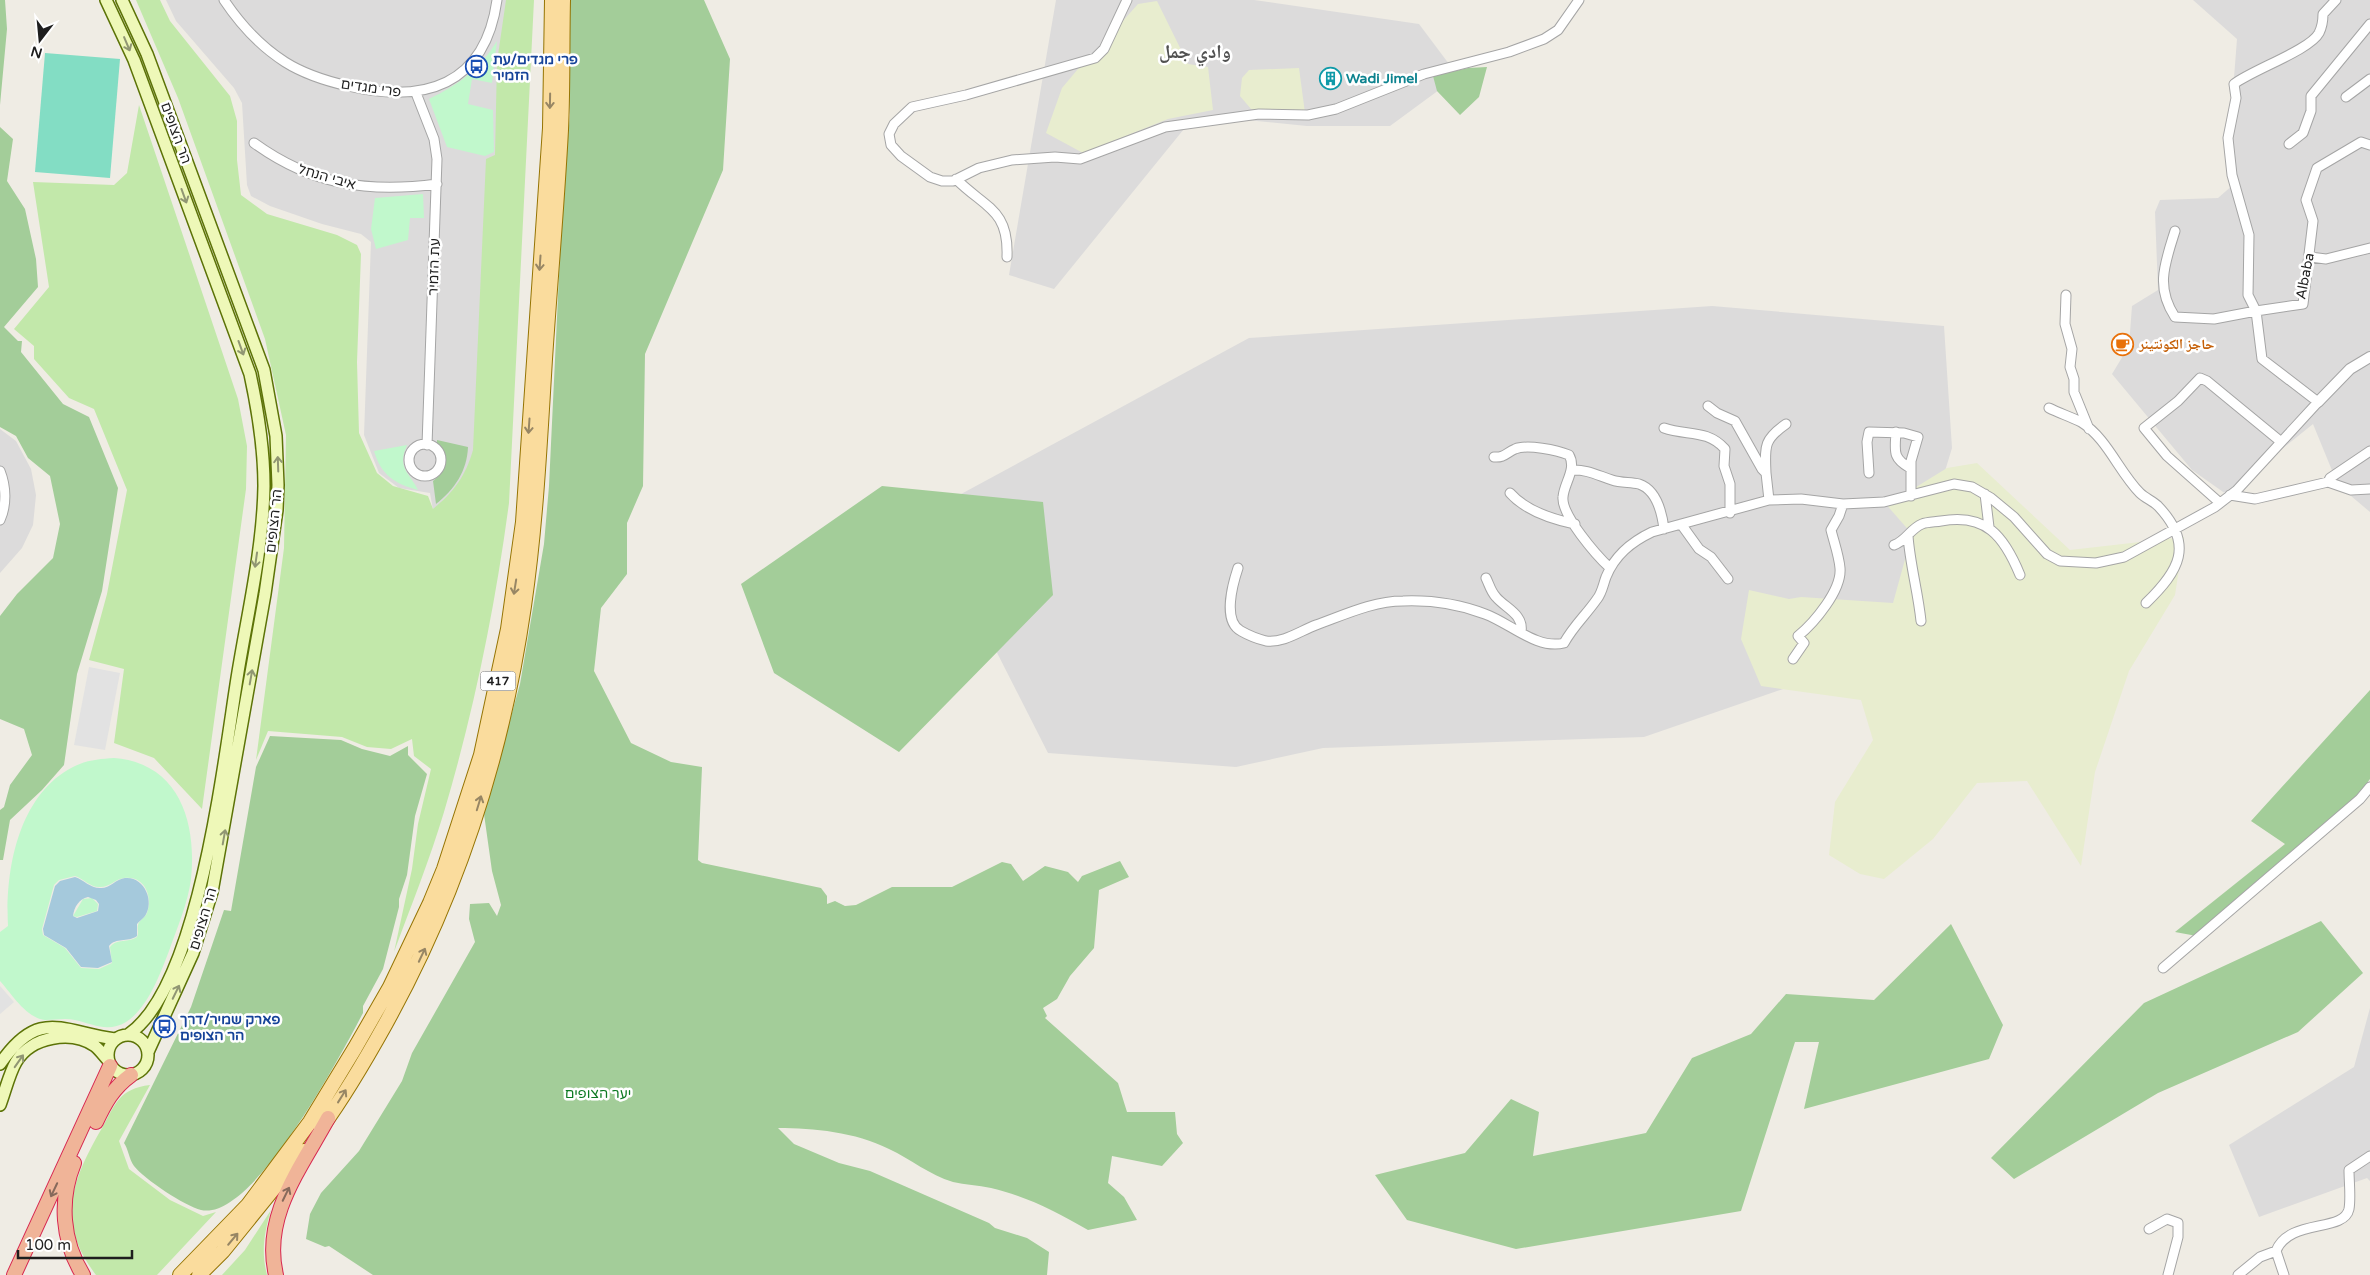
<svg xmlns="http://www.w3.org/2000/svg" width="2370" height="1275" font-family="'Varela Round','Noto Naskh Arabic','Noto Sans Hebrew',sans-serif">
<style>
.residential{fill:#dcdbdb}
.farmland{fill:#e8edcf}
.grass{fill:#c2e8aa}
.forest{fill:#a3cd99}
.park{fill:#c1f8cc;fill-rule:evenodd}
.pitch{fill:#83ddc4}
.parking{fill:#e2e2e2}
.water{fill:#a5c9dc;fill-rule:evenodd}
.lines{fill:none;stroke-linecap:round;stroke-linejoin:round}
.minor-casing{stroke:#a5a5a5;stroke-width:11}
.tertiary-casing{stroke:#a5a5a5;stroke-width:12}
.secondary-casing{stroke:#5c7307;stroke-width:14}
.primary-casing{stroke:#957403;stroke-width:16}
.trunk-casing{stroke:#d72750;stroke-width:16}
.minor{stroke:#fff;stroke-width:9}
.tertiary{stroke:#fff;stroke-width:10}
.secondary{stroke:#eef8b8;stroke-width:11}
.primary{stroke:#fadc9d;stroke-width:14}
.trunk{stroke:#f0b498;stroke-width:14}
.oneway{stroke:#909673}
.oneway2{stroke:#978664}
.oneway3{stroke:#87695b}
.labels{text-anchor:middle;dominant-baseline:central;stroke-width:5;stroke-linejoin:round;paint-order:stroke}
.shield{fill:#fff;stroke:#626262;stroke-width:1}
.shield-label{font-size:12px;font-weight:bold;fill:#1e1e1e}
.transit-label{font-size:14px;font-weight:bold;fill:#164399;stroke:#fff;text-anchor:start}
.culture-label{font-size:14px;font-weight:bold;fill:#0d838f;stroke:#fff;text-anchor:start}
.street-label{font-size:14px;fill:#1e1e1e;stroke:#fff}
.food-label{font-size:14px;font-weight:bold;fill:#c56008;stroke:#fff;text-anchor:start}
.park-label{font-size:14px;fill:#0d7a22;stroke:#fff}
.district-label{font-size:19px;font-weight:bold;fill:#515151;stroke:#fff}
</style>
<rect width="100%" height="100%" fill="#efece4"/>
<path class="residential" d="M 166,0 L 526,0 L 475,457 L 455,492 L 433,510 L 430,493 L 399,488 L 379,473 L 364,435 L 371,242 L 361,234 L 322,224 L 270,206 L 251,196 L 247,185 L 242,103 L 234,88 L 176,21 Z
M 1056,0 L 1254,0 L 1419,24 L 1458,76 L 1390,126 L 1307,126 L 1206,116 L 1188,124 L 1054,289 L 1009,275 Z
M 2193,0 L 2370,0 L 2370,512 L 2338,485 L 2313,424 L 2226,494 L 2192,470 L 2112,374 L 2129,346 L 2132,306 L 2158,290 L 2155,212 L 2160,200 L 2218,198 L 2234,184 L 2229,142 L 2237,39 Z
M 1712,306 L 1944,326 L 1952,448 L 1890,652 L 1644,737 L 1323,748 L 1236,767 L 1048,753 L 926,513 L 1249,338 Z
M 0,429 L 16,441 L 31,469 L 36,495 L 33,525 L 22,548 L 0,573 Z
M 2370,1008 L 2370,1181 L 2367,1178 L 2259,1217 L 2229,1145 L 2354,1067 Z"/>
<path class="farmland" d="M 1157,1 L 1188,64 L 1208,67 L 1213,110 L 1168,119 L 1083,153 L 1046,133 L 1062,88 L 1083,63 L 1103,51 L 1113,32 L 1138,4 Z
M 1299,68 L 1305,113 L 1251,109 L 1240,96 L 1242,78 L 1249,70 Z
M 1977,463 L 2070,550 L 2184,537 L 2175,595 L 2129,671 L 2095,772 L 2081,866 L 2027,781 L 1977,783 L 1933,839 L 1884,879 L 1860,874 L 1829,855 L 1835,802 L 1873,740 L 1861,700 L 1761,686 L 1741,639 L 1749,590 L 1789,599 L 1801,597 L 1893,603 L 1912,534 L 1884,502 L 1895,500 L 1947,468 Z"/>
<path class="grass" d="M 136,0 L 160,0 L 170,21 L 230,96 L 237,121 L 237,160 L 241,195 L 267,214 L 337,235 L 357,245 L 361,254 L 357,362 L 359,433 L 377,473 L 393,486 L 428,496 L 433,509 C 454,492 466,475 473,450 L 486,159 L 495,155 L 497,62 L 506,0 L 534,0 L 509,503 C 495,608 474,711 444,812 C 430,859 411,906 394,952 L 412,869 L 418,824 L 431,769 L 414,756 L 412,739 L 391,749 L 367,747 L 342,737 L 268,731 L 256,760 L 284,548 L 286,435 L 265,339 L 178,98 Z
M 139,105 L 238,399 L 247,446 L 246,489 L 202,809 L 154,758 L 114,743 L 124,669 L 89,660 L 107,594 L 127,490 L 94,409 L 69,398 L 34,359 L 34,346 L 14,329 L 49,287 L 33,182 L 114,185 L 127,173 Z
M 150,1085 L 119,1141 L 129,1169 L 170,1200 L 203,1216 L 216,1212 L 157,1275 L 96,1275 C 55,1222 72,1180 102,1128 C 116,1103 119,1089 150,1085 Z
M 271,1210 C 264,1233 261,1252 267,1275 L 222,1275 L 245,1250 Z"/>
<path class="forest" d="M 0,0 L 5,0 L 7,29 L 0,105 Z
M 570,0 L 704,0 L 730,59 L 723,170 L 645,354 L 643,486 L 627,523 L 627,574 L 601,608 L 594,671 L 631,743 L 671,762 L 702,767 L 698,860 L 702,863 L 821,888 L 827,896 L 827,904 L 835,901 L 845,906 L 856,905 L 892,887 L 952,887 L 1002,862 L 1011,864 L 1023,881 L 1045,866 L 1068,872 L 1078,882 L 1082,876 L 1120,861 L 1129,877 L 1099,890 L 1094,948 L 1070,976 L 1057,999 L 1043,1008 L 1047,1016 L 1045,1018 L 1118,1083 L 1127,1112 L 1175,1112 L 1177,1134 L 1183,1143 L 1162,1166 L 1112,1156 L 1108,1183 L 1124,1197 L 1137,1220 L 1088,1230 C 1055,1211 1028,1197 991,1188 C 978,1185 965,1185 953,1182 C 929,1175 911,1159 889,1149 C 855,1132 814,1128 778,1128 L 794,1144 L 839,1163 L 870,1171 L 989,1223 L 995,1228 L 1027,1238 L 1049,1252 L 1047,1275 L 373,1275 L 329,1246 L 325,1247 L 306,1239 L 310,1214 L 321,1193 L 359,1151 L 402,1081 L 412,1053 L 475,942 L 469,919 L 470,904 L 489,903 L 497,916 L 501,905 L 492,871 L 484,814 L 520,684 L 544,544 L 549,486 L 563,191 L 570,115 L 568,62 Z
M 1487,67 L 1479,97 L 1460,115 L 1437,91 L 1433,76 L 1468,68 Z
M 0,127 L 13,139 L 7,181 L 25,209 L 36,259 L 38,287 L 4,327 L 18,341 L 22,341 L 21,352 L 63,404 L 89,417 L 118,488 L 102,591 L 77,674 L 64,765 L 42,790 L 10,820 L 3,860 L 0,860 L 0,810 L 4,807 L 10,785 L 32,755 L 24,729 L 0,719 L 0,616 L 17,594 L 53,558 L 60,524 L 50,476 L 28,458 L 16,436 L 0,427 Z
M 437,440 L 468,447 C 467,471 455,489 436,504 L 433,481 C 447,471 449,457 437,445 Z
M 882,486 L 1043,502 L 1053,595 L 899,752 L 774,673 L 741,584 Z
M 2370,690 L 2370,779 L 2334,826 L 2202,937 L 2175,932 L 2285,844 L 2251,821 Z
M 270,736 L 341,740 L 362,749 L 390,756 L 408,746 L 408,755 L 427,774 L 415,816 L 407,875 L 399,899 L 399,907 L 383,969 L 363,1006 L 363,1013 C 342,1053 253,1222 201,1210 C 185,1206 144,1179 134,1166 C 129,1159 128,1148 124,1143 L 191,1007 L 224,910 L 231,911 L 256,767 Z
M 2321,921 L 2363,973 L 2298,1032 L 2158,1093 L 2014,1179 L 1991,1158 L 2144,1003 Z
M 1951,924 L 2003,1025 L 1989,1059 L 1804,1109 L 1819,1042 L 1795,1042 L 1741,1211 L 1516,1249 L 1407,1220 L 1375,1175 L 1465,1153 L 1511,1099 L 1539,1112 L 1533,1156 L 1646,1133 L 1692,1058 L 1751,1034 L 1786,994 L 1874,1000 Z"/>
<path class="park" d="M 497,41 L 492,83 L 472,79 L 468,104 L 493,110 L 494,152 L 485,156 L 447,147 L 429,99 C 458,85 480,69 497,41 Z
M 423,194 L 424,218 L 410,218 L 408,240 L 376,249 L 371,229 L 375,198 Z
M 407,445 C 397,468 408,471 418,490 C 395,484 381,475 374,451 Z
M 114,758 C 179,763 197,822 191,879 C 188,903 177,928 169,951 C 160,974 148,1008 126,1022 C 108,1033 93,1024 75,1020 C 65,1018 55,1020 45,1020 C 26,1018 11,993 0,981 L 0,932 L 8,926 C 5,871 18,795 73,767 C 86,760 100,759 114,758 ZM 75,876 C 84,879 90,887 99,887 C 109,888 115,879 124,878 C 145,875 153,897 147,913 C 145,918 139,920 138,925 C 137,930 139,932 137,937 C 128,943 117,938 110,947 L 112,963 L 99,969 L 81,968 L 65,948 L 43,935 L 42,929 L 54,885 L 59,880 Z
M 92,898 L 98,904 L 97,911 L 77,917 L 73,916 L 83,899 Z"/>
<path class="pitch" d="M 45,53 L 120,59 L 110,178 L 35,172 Z"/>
<path class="parking" d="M 89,667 L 120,673 L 105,750 L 74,745 Z
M 0,986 L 14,1002 L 0,1014 Z"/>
<path class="water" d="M 75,877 C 84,880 90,888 100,888 C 109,889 116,879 125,878 C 144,876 155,901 145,916 C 143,919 139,921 137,924 L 137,936 C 127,943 116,937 109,946 L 112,962 L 98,968 L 81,967 L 66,948 L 44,935 L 43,929 L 55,886 L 60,881 ZM 88,897 L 96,900 L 99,904 L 98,911 L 77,918 L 73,916 C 74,907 79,899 88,897 Z"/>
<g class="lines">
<defs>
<path id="minor" d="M 224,0 C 240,24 260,46 285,62 C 304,74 326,81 348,86 C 424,104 485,86 497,0
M 1127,0 L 1104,49 L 1095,58 L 966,95 L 912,107 L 894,124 L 889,134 L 891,145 L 901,156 L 930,177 L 942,181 L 953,181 L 979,168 L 1012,160 L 1055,157 L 1080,159 L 1165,127 L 1259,114 L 1308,115 L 1336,109 L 1424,74 L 1509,52 L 1544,39 L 1558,30 L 1579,0
M 416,93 L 434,139 L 437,159 L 427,445
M 2346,97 L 2370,79
M 254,143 C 312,185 367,193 437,184
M 2289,144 L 2303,133 L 2311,111 L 2311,96 L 2370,24
M 956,179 C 985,208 1009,209 1007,257
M 2175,231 C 2165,263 2155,287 2175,317 L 2214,319 L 2256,311 L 2248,295 L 2249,235 L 2232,175 L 2228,138 L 2236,98 L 2234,84 C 2252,70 2310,50 2319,33 C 2322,27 2323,21 2323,14 L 2336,0
M 2310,257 L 2326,259 L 2370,248
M 2066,295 L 2065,324 L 2072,349 L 2070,367 L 2074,379 L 2074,392 L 2089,429
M 1708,406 L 1717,413 L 1735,421 L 1762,469 L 1766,473 L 1769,500
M 2049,408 C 2059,413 2071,417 2081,422 C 2107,438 2119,472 2140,493 C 2145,498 2153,501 2158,506 C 2195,545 2179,571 2146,603
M 1664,428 C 1687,436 1707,429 1725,449 L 1724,466 L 1730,484 L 1730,513
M 1896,432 C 1895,451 1892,458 1910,468
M409 460a16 16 0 1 1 32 0a16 16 0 1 1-32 0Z
M 1494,457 C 1504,458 1506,453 1515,449 C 1527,444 1557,450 1569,455 C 1577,469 1564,483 1563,497 C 1561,515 1597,556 1610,568
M 1571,470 C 1586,469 1597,475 1612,480 C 1621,483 1630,482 1639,484 C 1657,490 1662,513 1664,529
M 0,471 C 6,486 7,505 0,520
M 1766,473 C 1765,447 1763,440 1786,424
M 1869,473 L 1867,442 L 1869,432 L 1904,433 L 1918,437 L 1911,461 L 1911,496
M 2328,482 L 2330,478 L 2370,451
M 1510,493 C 1526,511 1551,519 1575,524
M 1985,494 L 1989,527
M 2230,495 L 2255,499 L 2328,482 L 2351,490 L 2370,489
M 2220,503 L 2167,456 L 2144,428 L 2178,401 L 2200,378 L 2207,381 L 2280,441
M 1681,524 L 1699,549 L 1711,557 L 1728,579
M 1908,536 C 1910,564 1918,592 1921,621
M 1894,545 C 1906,541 1910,529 1922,524 C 1927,522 1935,522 1941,521 C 1986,513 2004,536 2020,575
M 1238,568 C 1233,583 1222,621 1241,631 C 1248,635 1258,639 1266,641 C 1284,643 1300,631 1316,625 C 1344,615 1373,601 1403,601 C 1430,600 1459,604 1485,614 C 1510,623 1537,650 1564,643 C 1574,625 1586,615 1597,599 C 1602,593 1603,585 1606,577 C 1615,555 1631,542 1652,532 L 1769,500 L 1801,499 L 1843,504 L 1884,502 L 1954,484 L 1972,487 L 1991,498 L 2014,517 L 2047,554 L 2060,561 L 2096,563 L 2124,557 L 2215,507 L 2237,490 L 2318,402 L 2262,359 L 2256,311 L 2303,304 L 2313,221 L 2306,200 L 2317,168 L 2361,142 L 2370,145
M 1486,578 C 1489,584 1491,592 1496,597 C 1505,608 1524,614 1521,632
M 1793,659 L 1804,643 L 1798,636 C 1814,623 1842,590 1840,568 C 1839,556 1834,542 1831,530 L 1839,516 L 1843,504
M 2163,968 L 2360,799 L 2370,787
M 2149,1229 L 2167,1219 L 2178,1223 L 2178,1237 L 2168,1275
M 2238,1275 L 2260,1257 L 2276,1251
M 2284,1275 L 2276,1251 C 2289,1218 2344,1233 2349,1209 C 2351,1197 2349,1182 2349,1170 L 2370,1156"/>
<path id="tertiary" d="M 2318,402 L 2350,369 L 2370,357"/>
<path id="secondary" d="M 106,0 L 134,60 L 250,374 C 258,411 264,447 264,486 C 263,548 248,611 238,672 C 224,757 200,985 129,1034
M 122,0 L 147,54 L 264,370 L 276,436 L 278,485 L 277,510 L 265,594 L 212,892 L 193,953 L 148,1052
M108 1055a20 20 0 1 1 40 0a20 20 0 1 1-40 0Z
M 0,1064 C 39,1007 62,1032 115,1039
M 0,1105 C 5,1092 9,1074 16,1062 C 31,1036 72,1030 95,1046 C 100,1050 104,1056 108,1060"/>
<path id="primary" d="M 321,1128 C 345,1095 366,1059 386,1023 C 458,893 503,752 524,606 C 536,524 540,441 545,359 C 550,283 557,206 561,130 C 563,87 562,43 563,0
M 180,1275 L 248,1205 L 310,1122 L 355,1048 L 390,987 L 430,903 L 444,869 L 481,755 L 508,629 L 523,522 L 550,128 L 552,0
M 199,1275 L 223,1251 L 304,1151"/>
<path id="trunk" d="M 96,1122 C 105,1103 113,1088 131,1075
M 74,1163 C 59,1200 62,1241 83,1275
M 14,1275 L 110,1066
M 276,1275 C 262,1216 301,1168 328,1118"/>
</defs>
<use href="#minor" class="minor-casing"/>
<use href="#tertiary" class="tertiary-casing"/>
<use href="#secondary" class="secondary-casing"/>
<use href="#primary" class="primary-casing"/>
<use href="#trunk" class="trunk-casing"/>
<use href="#minor" class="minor"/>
<use href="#tertiary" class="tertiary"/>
<use href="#secondary" class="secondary"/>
<use href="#primary" class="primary"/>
<use href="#trunk" class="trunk"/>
</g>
<defs><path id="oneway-shaft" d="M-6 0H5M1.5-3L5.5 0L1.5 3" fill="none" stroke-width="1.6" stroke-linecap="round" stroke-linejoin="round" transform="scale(1.25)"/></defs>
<g class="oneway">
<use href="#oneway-shaft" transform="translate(127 44) rotate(67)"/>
<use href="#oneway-shaft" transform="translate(184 196) rotate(70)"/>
<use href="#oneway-shaft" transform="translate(241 348) rotate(70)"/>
<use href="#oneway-shaft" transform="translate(278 464) rotate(-92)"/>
<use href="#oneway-shaft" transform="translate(256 560) rotate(98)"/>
<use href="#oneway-shaft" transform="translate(251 677) rotate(-80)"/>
<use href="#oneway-shaft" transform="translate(224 837) rotate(-80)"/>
<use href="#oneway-shaft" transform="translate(176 992) rotate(-64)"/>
<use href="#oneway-shaft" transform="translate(19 1061) rotate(-55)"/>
</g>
<g class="oneway2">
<use href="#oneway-shaft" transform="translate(550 101) rotate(91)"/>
<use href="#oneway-shaft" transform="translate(540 263) rotate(94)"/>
<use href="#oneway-shaft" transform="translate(529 426) rotate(94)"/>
<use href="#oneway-shaft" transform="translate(515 587) rotate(99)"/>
<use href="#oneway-shaft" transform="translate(479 803) rotate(-73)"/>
<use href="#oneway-shaft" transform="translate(422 955) rotate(-65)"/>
<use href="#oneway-shaft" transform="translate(342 1096) rotate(-58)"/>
<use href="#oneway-shaft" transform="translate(233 1239) rotate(-50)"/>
</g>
<g class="oneway3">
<use href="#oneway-shaft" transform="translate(54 1190) rotate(115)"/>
<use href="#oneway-shaft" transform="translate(286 1194) rotate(-64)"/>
</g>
<defs>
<symbol id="bus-ring" viewBox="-11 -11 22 22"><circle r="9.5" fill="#fff" stroke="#1a4fb4" stroke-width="1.5"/><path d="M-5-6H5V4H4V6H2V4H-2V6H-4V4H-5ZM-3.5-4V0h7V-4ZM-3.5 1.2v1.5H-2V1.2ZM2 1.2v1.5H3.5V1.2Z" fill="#1a4fb4"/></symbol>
<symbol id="building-ring" viewBox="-11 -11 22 22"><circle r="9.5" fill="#fff" stroke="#0f9aa8" stroke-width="1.5"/><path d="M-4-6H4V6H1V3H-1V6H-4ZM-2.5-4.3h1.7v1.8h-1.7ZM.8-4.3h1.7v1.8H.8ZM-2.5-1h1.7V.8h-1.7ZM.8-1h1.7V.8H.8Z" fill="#0f9aa8"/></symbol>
<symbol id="cafe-ring" viewBox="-11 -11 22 22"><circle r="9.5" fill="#fff" stroke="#e8710a" stroke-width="1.5"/><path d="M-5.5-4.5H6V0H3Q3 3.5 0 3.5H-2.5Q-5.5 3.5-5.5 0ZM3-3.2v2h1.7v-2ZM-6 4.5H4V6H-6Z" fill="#e8710a"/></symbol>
</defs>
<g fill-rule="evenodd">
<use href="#bus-ring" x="464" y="54" width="25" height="25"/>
<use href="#building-ring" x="1318" y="66" width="25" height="25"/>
<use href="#cafe-ring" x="2110" y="332" width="25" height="25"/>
<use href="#bus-ring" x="152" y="1014" width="25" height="25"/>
</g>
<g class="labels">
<rect class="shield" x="480.5" y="671.5" width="35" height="19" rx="4"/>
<g class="shield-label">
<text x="498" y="681">417</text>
</g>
<g class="transit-label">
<text x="493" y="59">פרי מגדים/עת<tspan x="493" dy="16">הזמיר</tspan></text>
<text x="180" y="1019">פארק שמיר/דרך<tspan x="180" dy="16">הר הצופים</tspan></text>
</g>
<g class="culture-label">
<text x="1346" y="78">Wadi Jimel</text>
</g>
<g class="street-label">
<text transform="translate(371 88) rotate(8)">פרי מגדים</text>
<text transform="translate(176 133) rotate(70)">הר הצופים</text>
<text transform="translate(327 177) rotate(16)">איבי הנחל</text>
<text transform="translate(434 267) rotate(-88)">עת הזמיר</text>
<text transform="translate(2305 276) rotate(-79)">Albaba</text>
<text transform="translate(274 521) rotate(-84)">הר הצופים</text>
<text transform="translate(203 919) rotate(-73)">הר הצופים</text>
</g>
<g class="food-label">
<text x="2139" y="344">حاجز الكونتينر</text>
</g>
<g class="park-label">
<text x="598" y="1093">יער הצופים</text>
</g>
<g class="district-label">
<text x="1195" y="52">وادي جمل</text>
</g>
</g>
<g transform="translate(40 40) rotate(196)" stroke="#ffffff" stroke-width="4" paint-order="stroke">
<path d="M0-4L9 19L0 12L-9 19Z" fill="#1e1e1e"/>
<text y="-8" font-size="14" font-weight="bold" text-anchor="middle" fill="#1e1e1e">N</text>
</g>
<path d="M18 1250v8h114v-8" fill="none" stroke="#1e1e1e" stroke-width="2.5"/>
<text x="25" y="1250" font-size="15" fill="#1e1e1e" stroke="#ffffff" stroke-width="4" paint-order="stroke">100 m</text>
</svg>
